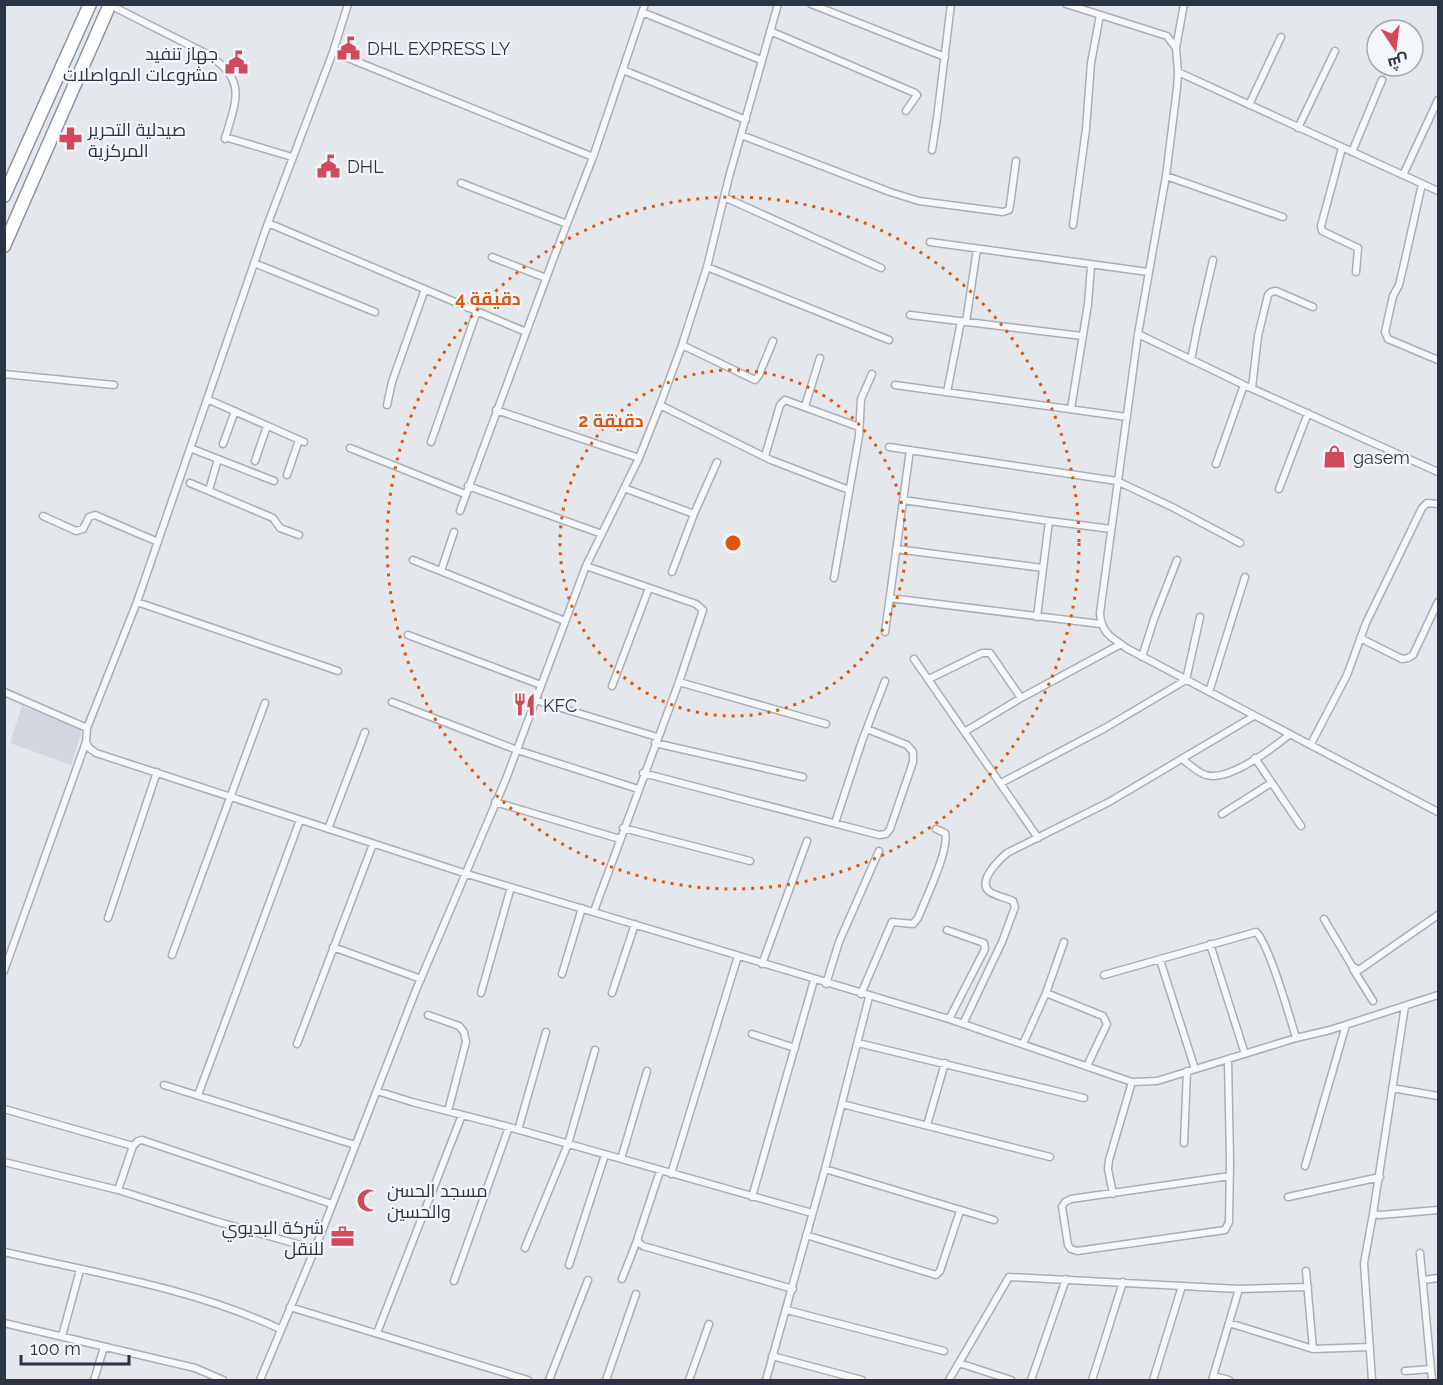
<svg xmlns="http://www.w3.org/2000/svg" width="1443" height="1385" font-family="Raleway,Cairo,sans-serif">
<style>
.built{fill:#d2d6de}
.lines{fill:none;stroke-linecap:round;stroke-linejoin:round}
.street-casing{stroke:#a9aeb7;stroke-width:9}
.highway-casing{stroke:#8b94a3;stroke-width:15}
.street{stroke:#f7f8fa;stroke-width:6}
.highway{stroke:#fff;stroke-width:12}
.ring{fill:none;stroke:#df570f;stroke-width:3;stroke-dasharray:3 6}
.labels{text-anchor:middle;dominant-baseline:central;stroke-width:4.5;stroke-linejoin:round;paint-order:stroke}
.poi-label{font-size:18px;fill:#2b3445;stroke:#f4f6f9;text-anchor:start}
.centre{fill:#df570f;stroke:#f4f6f9;stroke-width:3}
.ring-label{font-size:18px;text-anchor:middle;font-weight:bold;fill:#df570f;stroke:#f4f6f9;stroke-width:4.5;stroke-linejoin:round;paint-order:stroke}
</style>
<rect width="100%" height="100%" fill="#e4e7ec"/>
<path class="built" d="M 22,706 L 80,729 L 81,734 L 71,765 L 10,743 Z"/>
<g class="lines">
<defs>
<path id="street" d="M 811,4 L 945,57
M 1066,4 L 1167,36 L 1176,48 L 1178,72 L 1177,88 L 1166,176 L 1138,334 L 1100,613 C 1101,634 1113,638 1128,649 L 1438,812
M 110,5 L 207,54 C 248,80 236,100 225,139
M 642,12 L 761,60
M 770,31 L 915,93 L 917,95 L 906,111
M 1176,48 L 1184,4
M 333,52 L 593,157
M 623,70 L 746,120
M 1178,72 L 1438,191
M 1249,105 L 1281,37
M 1298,128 L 1335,51
M 741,135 L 890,192 L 919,201 L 1003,212 L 1009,210 L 1010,205 L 1016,161
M 225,137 L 292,157
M 1342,148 L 1321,226 L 1322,231 L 1358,248 L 1356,272
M 932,150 L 937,118 L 951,4
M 1352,152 L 1382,80
M 1403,175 L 1438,100
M 1166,176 L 1283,217
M 461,183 L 567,224
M 1422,184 L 1404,264 L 1399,285 L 1393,296 L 1385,332 L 1388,339 L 1438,360
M 724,197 L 881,268
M 268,223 L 526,332
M 1073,225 L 1086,129 L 1091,63 L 1100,15
M 930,242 L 1148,272
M 492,257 L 546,278
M 254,263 L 375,312
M 707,267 L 889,340
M 910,315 L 1082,336
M 966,322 L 977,249
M 1138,334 L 1244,385 L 1438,472
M 682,345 L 755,380 L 759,375 L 773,341
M 1191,360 L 1197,329 L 1213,260
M 4,374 L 114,385
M 895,385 L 1127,417
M 1252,388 L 1258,336 L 1268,295 L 1271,292 L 1276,291 L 1313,307
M 947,392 L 961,321
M 207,399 L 304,442
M 387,405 L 392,382 L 425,289
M 660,405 L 771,460 L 849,490
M 805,406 L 820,358
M 1071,409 L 1088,304 L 1091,266
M 496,410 L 639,458
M 431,442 L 477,311
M 223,444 L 235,411
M 889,447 L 1117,481 L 1174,508 L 1240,543
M 190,448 L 274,481
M 350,448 L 465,494
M 765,456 L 780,405 L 785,400 L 859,427
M 255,461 L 267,426
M 1216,464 L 1244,385
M 287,475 L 299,440
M 190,483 L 273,518 L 280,528 L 299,535
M 468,486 L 602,534
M 624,488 L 694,514
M 1279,489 L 1308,413
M 209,490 L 218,459
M 903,500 L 1049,521
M 460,511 L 554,257 L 593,157 L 645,4
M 43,516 L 76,531 L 83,529 L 89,517 L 95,515 L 158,542
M 896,549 L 1043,568
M 413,560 L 565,621
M 586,566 L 696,604 L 703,610 L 679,682 L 594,911
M 441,571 L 454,532
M 672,572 L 694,514 L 717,462
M 834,578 L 859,436 L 861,399 L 872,374
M 890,598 L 1100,624
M 137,602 L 338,671
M 1037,617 L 1049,521 L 1111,529
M 885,632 L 910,450
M 408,635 L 541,685
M 1360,638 L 1402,659 L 1408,658 L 1413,655 L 1438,602
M 1142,657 L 1154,619 L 1177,560
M 914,659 L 1038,838
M 929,679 L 982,653 L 990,653 L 1021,698
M 679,682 L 826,724
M 612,686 L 649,588
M 4,692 L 87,728
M 1209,692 L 1245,577
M 535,700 L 657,737
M 392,702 L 517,750 L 638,789
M 966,731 L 1021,698 L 1121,644
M 86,742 L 89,748 L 96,753 L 467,874 L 949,1019 L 1132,1082 L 1157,1081 L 1296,1038 L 1330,1030 L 1438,995
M 655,743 L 803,777
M 1311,744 L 1347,675 L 1366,623 L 1422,508 L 1427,503 L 1438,504
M 1255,758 L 1301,826
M 1182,759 C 1189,764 1198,773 1206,775 C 1229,782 1273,748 1290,734
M 643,773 L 879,835 L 886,834 L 890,829 L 913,762 L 913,752 L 907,745 L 867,729
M 1001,783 L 1105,728 L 1186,680 L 1200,617
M 495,802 L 620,839
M 1222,814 L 1271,783
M 835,823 L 862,741 L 885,681
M 623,828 L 750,861
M 328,829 L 365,732
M 108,918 L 157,772
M 1324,919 L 1352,966 L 1359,970 L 1438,915
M 947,930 L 984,943 L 985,949 L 949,1019
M 1210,944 L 1245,1054
M 333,947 L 421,979
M 172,955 L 265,703
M 1160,960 L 1195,1069
M 762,964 L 807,841
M 1353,969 L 1373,1001
M 4,971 L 86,742 L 87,728 L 137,602 L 268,223 L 333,52 L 348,4
M 562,974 L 582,908
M 1104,975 L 1256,932 C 1269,943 1290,1018 1296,1038
M 826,984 L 839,942 L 879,851
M 481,993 L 511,887
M 612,993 L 635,924
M 1046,993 L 1103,1016 L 1107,1024 L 1087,1066
M 861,994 L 892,922 L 913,924 L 918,918 C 925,900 950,849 945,833 L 936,829
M 1405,1006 L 1373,1214 L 1380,1215 L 1438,1210
M 428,1015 L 459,1026 L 464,1032 L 466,1042 L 448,1111
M 963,1024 L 1002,942 L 1015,907 L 1013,901 C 1006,898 997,896 990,892 C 976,882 999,860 1007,853 L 1109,802 L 1254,716
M 752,1034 L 795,1048
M 858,1043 L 1084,1098
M 297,1044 L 373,844
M 1023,1044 L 1046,993 L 1064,942
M 1228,1060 L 1230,1161 L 1229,1222 L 1225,1230 L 1077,1251 L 1071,1249 L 1068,1245 L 1062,1207 L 1065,1202 L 1071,1199 L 1230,1176
M 164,1085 L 355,1145
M 1392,1088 L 1438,1096
M 377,1091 L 412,1102 L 509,1127 L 812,1213
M 198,1095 L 300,820
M 842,1104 L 1050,1157
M 4,1109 L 133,1146
M 927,1125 L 945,1063
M 518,1130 L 546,1032
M 1184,1143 L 1187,1071
M 621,1159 L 647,1071
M 4,1162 L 118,1190 L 215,1221 L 315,1249
M 1305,1166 L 1346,1025
M 825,1169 L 994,1220
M 660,1171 L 638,1237 L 638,1242 L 643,1246 L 793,1289
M 671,1174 L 738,956
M 118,1190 L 133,1146 L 138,1141 L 142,1140 L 332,1204
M 1113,1194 L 1108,1169 L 1109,1160 L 1132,1082
M 752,1197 L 814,980
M 1288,1197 L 1380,1177
M 806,1235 L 936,1275 L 940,1271 L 960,1211
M 525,1248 L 568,1144 L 595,1050
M 4,1252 C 96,1273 195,1289 280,1329
M 1420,1253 L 1432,1380
M 569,1265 L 605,1155
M 1306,1271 L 1313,1349
M 622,1279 L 638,1238
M 1423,1280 L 1438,1278
M 454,1281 L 509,1127
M 290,1307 L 528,1380
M 787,1310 L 944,1351
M 4,1323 L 195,1368 L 223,1380
M 1229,1323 L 1313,1349 L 1370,1347
M 377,1333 L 462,1115
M 62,1336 L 80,1270
M 772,1356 L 862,1380
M 959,1363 L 1011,1380
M 1405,1371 L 1431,1369
M 1214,1376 L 1229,1380
M 94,1380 L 104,1347
M 260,1380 L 315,1249 L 416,990 L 506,779 L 586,566 L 639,458 L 660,405 L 682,345 L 707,267 L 729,177 L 778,4
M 549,1380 L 588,1280
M 606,1380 L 636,1294
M 689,1380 L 709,1324
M 766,1380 L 825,1169 L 869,997
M 949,1380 L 1009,1277 L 1239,1289 L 1308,1287
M 1031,1380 L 1066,1279
M 1092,1380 L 1123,1282
M 1153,1380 L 1182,1286
M 1212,1380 L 1239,1289
M 1372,1380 L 1364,1263 L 1373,1214"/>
<path id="highway" d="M 4,196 L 90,4
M 4,246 L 110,4"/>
</defs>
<use href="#street" class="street-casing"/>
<use href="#highway" class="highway-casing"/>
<use href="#street" class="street"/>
<use href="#highway" class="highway"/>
</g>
<g class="ring">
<circle cx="733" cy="543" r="173"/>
<circle cx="733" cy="543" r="346"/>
</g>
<defs>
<symbol id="civic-bare" viewBox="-9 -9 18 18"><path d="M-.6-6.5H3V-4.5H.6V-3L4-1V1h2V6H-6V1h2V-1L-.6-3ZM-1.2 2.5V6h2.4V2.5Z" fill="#d1495b" stroke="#f4f6f9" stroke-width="2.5" paint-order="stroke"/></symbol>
<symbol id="pharmacy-bare" viewBox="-9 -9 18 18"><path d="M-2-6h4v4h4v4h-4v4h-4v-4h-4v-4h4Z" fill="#d1495b" stroke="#f4f6f9" stroke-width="2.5" paint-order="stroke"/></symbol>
<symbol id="shop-bare" viewBox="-9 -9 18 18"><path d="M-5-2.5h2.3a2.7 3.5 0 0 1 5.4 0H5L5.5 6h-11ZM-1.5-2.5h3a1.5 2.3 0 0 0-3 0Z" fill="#d1495b" stroke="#f4f6f9" stroke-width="2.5" paint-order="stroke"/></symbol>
<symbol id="restaurant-bare" viewBox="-9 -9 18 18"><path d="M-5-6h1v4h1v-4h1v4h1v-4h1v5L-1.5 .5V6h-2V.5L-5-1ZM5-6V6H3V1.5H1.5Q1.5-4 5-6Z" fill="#d1495b" stroke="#f4f6f9" stroke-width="2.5" paint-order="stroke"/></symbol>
<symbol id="mosque-bare" viewBox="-9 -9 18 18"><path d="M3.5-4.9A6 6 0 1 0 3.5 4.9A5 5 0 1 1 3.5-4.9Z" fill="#d1495b" stroke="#f4f6f9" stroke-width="2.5" paint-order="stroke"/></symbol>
<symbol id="office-bare" viewBox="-9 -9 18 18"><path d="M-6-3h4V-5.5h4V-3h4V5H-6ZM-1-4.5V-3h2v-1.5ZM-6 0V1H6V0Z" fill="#d1495b" stroke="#f4f6f9" stroke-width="2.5" paint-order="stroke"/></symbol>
</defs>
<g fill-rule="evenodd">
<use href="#civic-bare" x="332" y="32" width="33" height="33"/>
<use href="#civic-bare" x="220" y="46" width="33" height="33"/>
<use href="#pharmacy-bare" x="54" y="122" width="33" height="33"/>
<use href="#civic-bare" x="312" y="150" width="33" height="33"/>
<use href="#shop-bare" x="1318" y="440" width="33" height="33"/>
<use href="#restaurant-bare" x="508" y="688" width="33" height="33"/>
<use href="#mosque-bare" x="352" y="1184" width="33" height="33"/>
<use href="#office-bare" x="326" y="1220" width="33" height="33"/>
</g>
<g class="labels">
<g class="poi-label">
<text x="367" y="48">DHL EXPRESS LY</text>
<text x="218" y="53" text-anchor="end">جهاز تنفيد<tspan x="218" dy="21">مشروعات المواصلات</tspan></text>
<text x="88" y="129">صيدلية التحرير<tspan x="88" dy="21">المركزية</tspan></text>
<text x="347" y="166">DHL</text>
<text x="1353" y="457">gasem</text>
<text x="543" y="705">KFC</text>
<text x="387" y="1190">مسجد الحسن<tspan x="387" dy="21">والحسين</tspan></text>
<text x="324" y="1227" text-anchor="end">شركة البديوي<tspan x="324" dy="21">للنقل</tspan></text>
</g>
</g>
<circle cx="733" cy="543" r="9" class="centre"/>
<g class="ring-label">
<text x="488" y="305">4 دقيقة</text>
<text x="611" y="427">2 دقيقة</text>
</g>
<rect width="1443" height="1385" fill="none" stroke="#2b3445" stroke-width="12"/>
<g transform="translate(1395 48) rotate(167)"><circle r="28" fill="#f4f6f9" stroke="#a4a8b1" stroke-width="1.5"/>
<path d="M0-4.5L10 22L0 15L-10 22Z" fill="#d1495b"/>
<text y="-9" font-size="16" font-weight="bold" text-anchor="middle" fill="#2b3445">ش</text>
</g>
<path d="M21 1355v9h108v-9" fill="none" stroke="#2b3445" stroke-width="3"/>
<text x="30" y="1355" font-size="18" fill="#2b3445" stroke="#f4f6f9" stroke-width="4.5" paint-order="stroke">100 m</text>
</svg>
